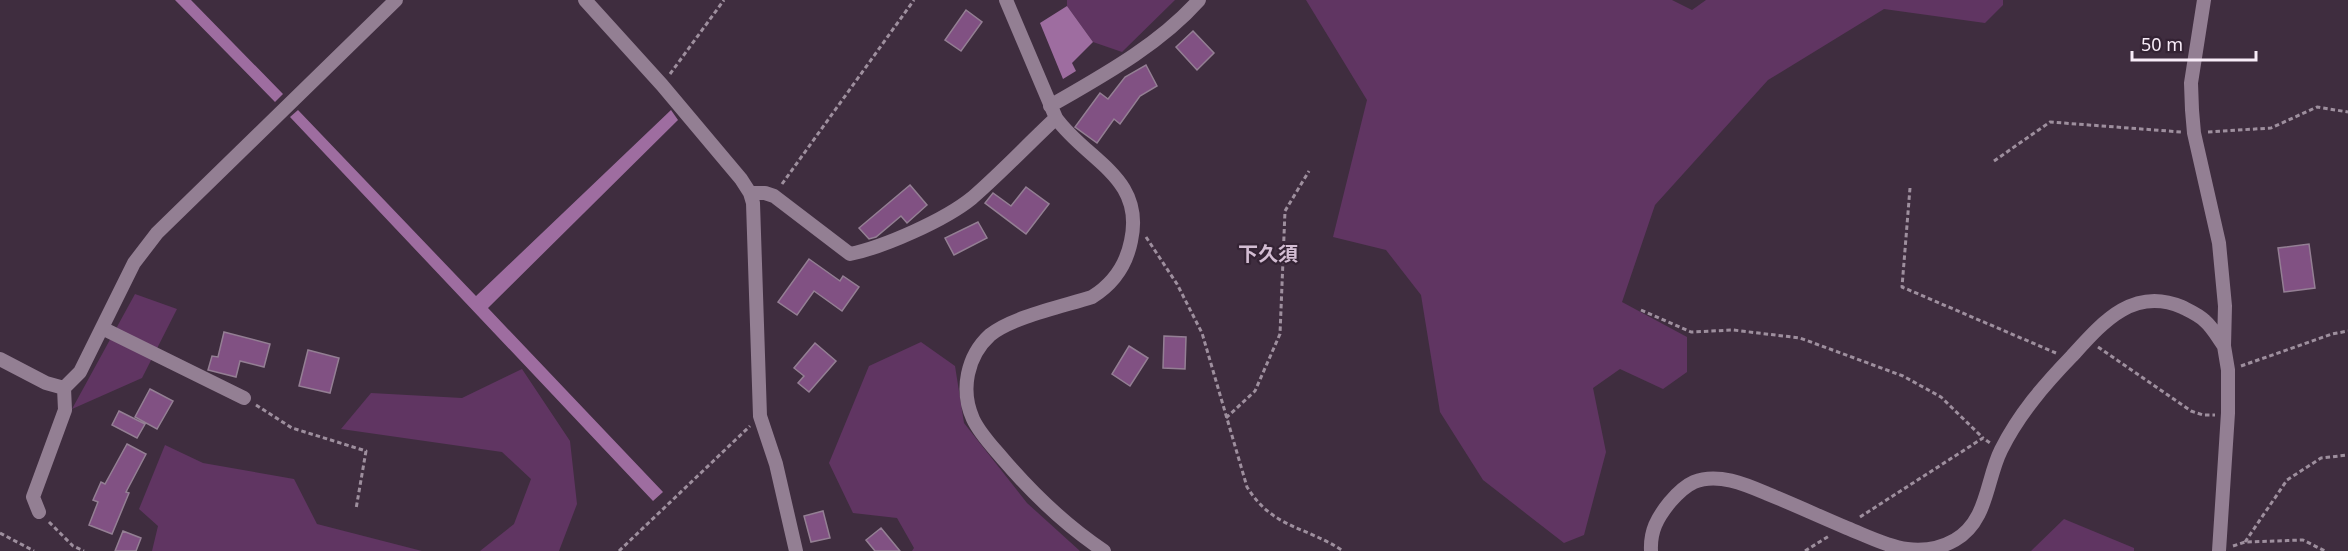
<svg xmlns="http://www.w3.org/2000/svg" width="2348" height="551" font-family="'Noto Sans','Noto Sans JP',sans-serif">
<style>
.green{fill:#603562}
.water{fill:#9e6da0}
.building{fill:#815183;stroke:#947f94;stroke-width:1.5}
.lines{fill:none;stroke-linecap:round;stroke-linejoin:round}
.path{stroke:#9e8f9e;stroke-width:3;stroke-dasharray:4.5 3;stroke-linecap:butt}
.street{stroke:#937f93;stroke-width:14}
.labels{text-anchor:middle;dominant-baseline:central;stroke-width:4.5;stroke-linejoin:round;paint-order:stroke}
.neighbourhood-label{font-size:20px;font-weight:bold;fill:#d3bdd3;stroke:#342334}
</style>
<rect width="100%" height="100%" fill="#3f2d3f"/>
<path class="green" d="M 1067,0 L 1175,0 L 1122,52 L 1093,42 L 1067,6 Z
M 1306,0 L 1672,0 L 1692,10 L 1706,0 L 2003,0 L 2003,5 L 1985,23 L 1884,9 L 1768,80 L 1655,205 L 1622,302 L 1687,337 L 1687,372 L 1663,389 L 1620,369 L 1593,388 L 1606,452 L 1584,535 L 1564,543 L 1483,480 L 1440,412 L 1421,295 L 1386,250 L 1333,237 L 1367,100 Z
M 135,294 L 177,309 L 142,378 L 72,409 Z
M 921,342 L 955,366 L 964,423 L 1027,503 L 1080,551 L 912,551 L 914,548 L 897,518 L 853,513 L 829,463 L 869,366 Z
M 522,369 L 570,441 L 577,504 L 559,551 L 480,551 L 514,524 L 531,479 L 502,452 L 341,429 L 371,393 L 462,398 Z
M 165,445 L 203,463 L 294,479 L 317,524 L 422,551 L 152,551 L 158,526 L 139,509 Z
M 2064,519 L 2134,548 L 2134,551 L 2031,551 Z"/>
<path class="water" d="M 175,0 L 191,0 L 283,94 L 275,102 Z
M 1067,6 L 1093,42 L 1072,63 L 1076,71 L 1063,79 L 1040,23 Z
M 298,110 L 476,296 L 671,110 L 678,120 L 488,308 L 663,492 L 653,501 L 290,117 Z"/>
<path class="building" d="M 966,10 L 982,22 L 961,51 L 945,40 Z
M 1193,31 L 1214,53 L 1197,70 L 1176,47 Z
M 1146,65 L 1157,86 L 1140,96 L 1120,124 L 1114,119 L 1097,143 L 1075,127 L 1100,93 L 1108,99 L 1125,77 Z
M 910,185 L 927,205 L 907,223 L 901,216 L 876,237 L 869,239 L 859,228 Z
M 1026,187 L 1049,204 L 1026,234 L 985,203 L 993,193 L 1011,206 Z
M 978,222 L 987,238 L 954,255 L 945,238 Z
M 2309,244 L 2315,288 L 2284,292 L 2278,248 Z
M 809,259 L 840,281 L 843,276 L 859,287 L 842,311 L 814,291 L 797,315 L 778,302 Z
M 224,332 L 270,344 L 264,367 L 240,361 L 236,377 L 208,370 L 212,356 L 218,357 Z
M 1164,336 L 1186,337 L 1185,369 L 1163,368 Z
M 815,343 L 836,361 L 809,392 L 798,383 L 804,376 L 794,368 Z
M 1129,346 L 1148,358 L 1130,386 L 1112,374 Z
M 308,350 L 339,358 L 330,393 L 299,386 Z
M 150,389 L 173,401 L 157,429 L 135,417 Z
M 119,411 L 145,424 L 137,438 L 112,425 Z
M 127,444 L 146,454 L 126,492 L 129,493 L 112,534 L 89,525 L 98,502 L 93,500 L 101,482 L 105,484 Z
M 823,511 L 830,538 L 811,542 L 804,516 Z
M 881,528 L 900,551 L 875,551 L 866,540 Z
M 123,531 L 141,538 L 136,551 L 115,551 Z"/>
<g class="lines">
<path class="path" d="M 670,74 L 724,0
M 2208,132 L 2271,128 L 2317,107 L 2348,112
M 1994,161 L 2050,122 L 2181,132
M 782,184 L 914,0
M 1910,188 L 1902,287 L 2056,353
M 1146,237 L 1177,284 L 1202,333 L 1247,487 C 1273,529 1306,526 1343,551
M 1641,310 L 1691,332 L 1733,330 L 1800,338 L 1903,376 L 1941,397 L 1983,438
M 2098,347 L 2191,411 L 2203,415 L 2215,415
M 2241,366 L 2332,334 L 2348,331
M 256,405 L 292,428 L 366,451 L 356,509
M 1226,418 L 1255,391 L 1280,334 L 1285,211 L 1309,171
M 1860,517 L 1983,438 L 1990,443
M 49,522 L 73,546 L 84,551
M 0,533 L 34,551
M 2245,542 L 2287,480 L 2321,458 L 2348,455
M 2233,546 L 2245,542 L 2303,540 L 2325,551
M 619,551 L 750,426
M 1805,551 L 1829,536"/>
<path class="street" d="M 585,0 L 662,85 L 741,179 L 750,193 L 753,203 L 760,416 L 776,464 L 796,551
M 1006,0 L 1056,118 C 1087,161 1145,177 1131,241 C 1126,266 1113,284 1092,297 C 1064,306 1012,317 990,335 C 967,356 960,390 973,419 C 980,434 992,446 1003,459 C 1033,494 1065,525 1104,551
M 2204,0 L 2191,83 L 2192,110 L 2194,133 L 2219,243 L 2225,306 L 2224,346 L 2228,370 L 2228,413 L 2219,551
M 1050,106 C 1102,76 1159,45 1199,0
M 750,193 L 765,193 L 774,196 L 850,254 C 884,247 945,220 972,198 C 1001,173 1028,144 1056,118
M 102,328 L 244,398
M 0,359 L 46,383 L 64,388 L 80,372 L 134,263 L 157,233 L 396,0
M 39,512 L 33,497 L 65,410 L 64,388
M 1651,551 C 1650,531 1657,518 1670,502 C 1676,495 1685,486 1694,482 C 1718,472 1747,485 1768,494 C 1795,505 1821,517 1847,528 C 1867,536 1886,546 1907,549 C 1923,551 1941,548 1955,540 C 1988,521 1986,480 2001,450 C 2019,414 2044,385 2072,356 C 2102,323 2133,286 2182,307 C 2190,311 2199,315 2205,321 C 2213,328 2218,338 2224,346"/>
</g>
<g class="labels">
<g class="neighbourhood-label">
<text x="1268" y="253">下久須</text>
</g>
</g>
<path d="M2132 51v9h124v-9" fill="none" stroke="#f8ecf8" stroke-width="3"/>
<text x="2141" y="51" font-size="18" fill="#f8ecf8" stroke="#342334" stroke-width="4.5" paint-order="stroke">50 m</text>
</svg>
